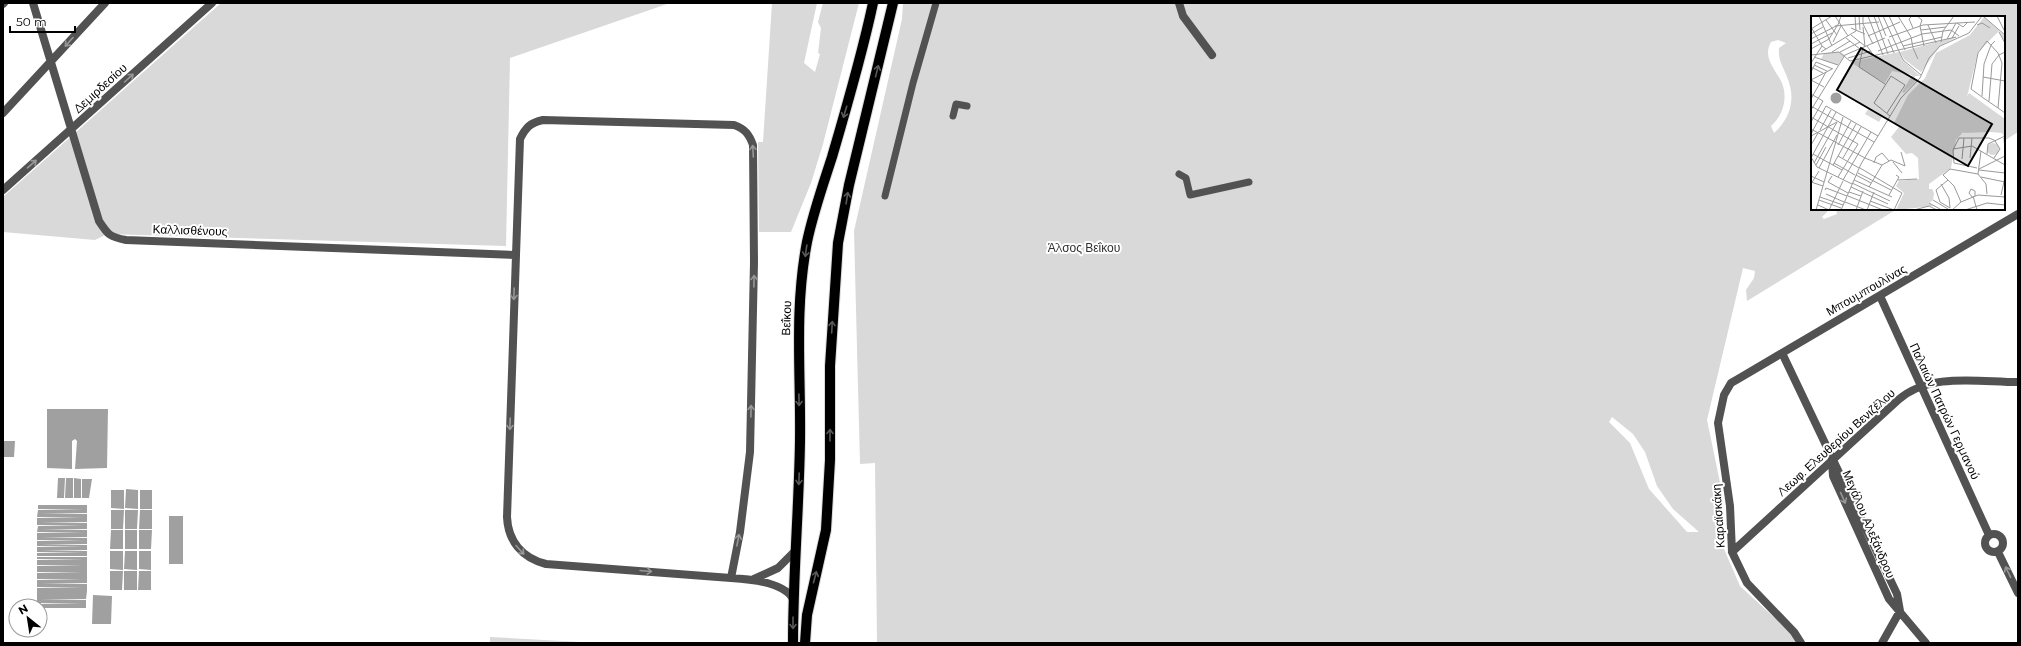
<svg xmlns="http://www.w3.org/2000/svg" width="2021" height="646" font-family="Montserrat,sans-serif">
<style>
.green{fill:#d9d9d9;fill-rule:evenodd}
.water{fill:#a0a0a0}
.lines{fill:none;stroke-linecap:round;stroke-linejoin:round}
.primary-casing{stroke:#dbdbdb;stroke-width:12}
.pedestrian{stroke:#525252;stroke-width:7}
.minor{stroke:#525252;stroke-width:8}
.tertiary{stroke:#525252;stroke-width:8}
.primary{stroke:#000;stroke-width:10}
.oneway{stroke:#979797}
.oneway2{stroke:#595959}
.labels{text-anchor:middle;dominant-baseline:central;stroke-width:4;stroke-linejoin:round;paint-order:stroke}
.street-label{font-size:12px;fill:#000;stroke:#fff}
.park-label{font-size:12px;fill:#303030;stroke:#fff}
.inset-road{fill:none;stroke:#999;stroke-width:1}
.view{fill:#000;fill-opacity:0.15;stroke:#000;stroke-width:2}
.inset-edge{fill:none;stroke:#000;stroke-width:2}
</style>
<rect width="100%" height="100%" fill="#fff"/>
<path class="green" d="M 221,3 L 670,3 L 510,58 L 506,246 L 107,234 L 95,240 L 3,232 L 3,197 Z
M 772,3 L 817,3 L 804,63 L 815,72 L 820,54 L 818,53 L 821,28 L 818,22 L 823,3 L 859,3 L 823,144 L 811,183 L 791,232 L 759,232 L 758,142 L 763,142 Z
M 903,3 L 2018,3 L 2018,132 L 2004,141 L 2004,17 L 1812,17 L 1812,209 L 1830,209 L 1822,217 L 1824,219 L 1837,214 L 1836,209 L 1897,209 L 1747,301 L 1746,290 L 1754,278 L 1755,271 L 1743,268 L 1707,420 L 1722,492 L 1724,549 L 1740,586 L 1793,635 L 1797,643 L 877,643 L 875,463 L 860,464 L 854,231 L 902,19 ZM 1778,40 L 1786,43 L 1779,48 C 1778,61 1783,66 1787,77 C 1796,98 1791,118 1774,133 L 1771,126 C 1784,115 1789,95 1780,79 C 1773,67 1763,56 1771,42 ZM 1612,417 L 1633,434 L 1645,452 L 1657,486 L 1673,509 L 1699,532 L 1687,532 L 1649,489 L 1630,443 L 1609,422 Z
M 490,637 L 491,637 L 598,643 L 490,643 Z"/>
<path class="water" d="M 47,409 L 108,409 L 107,468 L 75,469 L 77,441 L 75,439 L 72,441 L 72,469 L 47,468 Z
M 3,441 L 15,441 L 14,457 L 3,457 Z
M 58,478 L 65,478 L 64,498 L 57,498 Z
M 66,478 L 73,478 L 73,498 L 65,498 Z
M 74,478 L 81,479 L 81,498 L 74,498 Z
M 82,479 L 92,479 L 89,498 L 82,498 Z
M 126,489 L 138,490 L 138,509 L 125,508 Z
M 111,490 L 124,490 L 124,509 L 111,508 Z
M 140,490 L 152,490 L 152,509 L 140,509 Z
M 38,505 L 87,505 L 87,513 L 41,513 L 87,514 L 87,522 L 41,522 L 87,523 L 87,529 L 41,529 L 87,530 L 87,537 L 41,537 L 87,538 L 87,544 L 41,544 L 87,545 L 87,550 L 41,550 L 87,551 L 87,556 L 37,556 L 37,553 L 83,553 L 37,552 L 37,547 L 83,547 L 37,546 L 37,541 L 83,540 L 37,540 L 37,533 L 83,533 L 37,532 L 38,526 L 83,525 L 37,525 L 37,518 L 83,518 L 37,517 L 38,510 L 83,510 L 38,509 Z
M 111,510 L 124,510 L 123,529 L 111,529 Z
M 125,510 L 138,510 L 137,529 L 125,529 Z
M 140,510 L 152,510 L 152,529 L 139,529 Z
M 169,516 L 183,516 L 183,564 L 169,564 Z
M 111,530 L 123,530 L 123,549 L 110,549 Z
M 125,530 L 137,530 L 137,549 L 125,549 Z
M 139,530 L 152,530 L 151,549 L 139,549 Z
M 110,551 L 123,551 L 123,570 L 110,569 Z
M 125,551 L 137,551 L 137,570 L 124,569 Z
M 139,551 L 151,551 L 151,570 L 139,569 Z
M 37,557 L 87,557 L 87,563 L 41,563 L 87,563 L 87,569 L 41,569 L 87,569 L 87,576 L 41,576 L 87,576 L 87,583 L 41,583 L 87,584 L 87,591 L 41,591 L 87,591 L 86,599 L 41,599 L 86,600 L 86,608 L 40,608 L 40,606 L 37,606 L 37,604 L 82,604 L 37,603 L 37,595 L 83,595 L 37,595 L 37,588 L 83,588 L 37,587 L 37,580 L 83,580 L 37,579 L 37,573 L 83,573 L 37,572 L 37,566 L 83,566 L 37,565 L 37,560 L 83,560 L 37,559 Z
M 110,571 L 123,571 L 122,590 L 110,590 Z
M 124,571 L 137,571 L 137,590 L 124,590 Z
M 139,571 L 151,571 L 151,590 L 138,590 Z
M 93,595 L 112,596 L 111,624 L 92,624 Z"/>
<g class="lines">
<defs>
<path id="primary" d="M 793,643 C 793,575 799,508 800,441 C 801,373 794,310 807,242 C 813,213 823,185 832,157 C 847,106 862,55 873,3
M 805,643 L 807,615 L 826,530 L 830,460 L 830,366 L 838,243 L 849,185 L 893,3"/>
</defs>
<use href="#primary" class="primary-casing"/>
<path class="pedestrian" d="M 953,116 L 956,104 L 967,106
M 1179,174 L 1186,178 L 1190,195 L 1249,182
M 885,196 L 913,83 L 936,3"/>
<path class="minor" d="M 33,3 L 99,221 C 108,235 110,237 126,240 L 515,255
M 1179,3 L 1183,16 L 1212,55
M 3,113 L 105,3
M 3,190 L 212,3
M 1880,296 L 1989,535
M 1782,353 L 1897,594 L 1900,611 L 1882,643
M 1832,462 L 1833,476 L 1889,599 L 1926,643
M1985 543a9 9 0 1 1 18 0a9 9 0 1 1-18 0Z
M 1732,552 L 1898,400 C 1930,372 1978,382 2018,382
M 1998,552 L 2018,593
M 731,578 L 740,532 L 750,452 L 754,262 L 753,145 C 749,134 745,129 734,125 L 543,120 C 530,123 526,127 520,139 L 507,517 C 508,541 522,558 546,564 L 731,578 C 749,579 784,582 793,599
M 754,579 L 778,568 L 796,550
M 1801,643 L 1794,632 L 1747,583 L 1732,552 L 1730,506 L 1718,423 L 1724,395 L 1731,383 L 1738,379 L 2018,214"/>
<path class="tertiary" d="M 3,4 L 4,3"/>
<use href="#primary" class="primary"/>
</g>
<defs><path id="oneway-shaft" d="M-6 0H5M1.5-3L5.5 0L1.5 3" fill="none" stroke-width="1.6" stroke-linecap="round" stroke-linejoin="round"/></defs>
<g class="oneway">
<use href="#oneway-shaft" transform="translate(69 42) rotate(132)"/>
<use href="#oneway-shaft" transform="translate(129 78) rotate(-42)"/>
<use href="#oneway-shaft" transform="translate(753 151) rotate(-93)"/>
<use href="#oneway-shaft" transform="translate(32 164) rotate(-41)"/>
<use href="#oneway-shaft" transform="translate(754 281) rotate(-89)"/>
<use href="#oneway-shaft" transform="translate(514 294) rotate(92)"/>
<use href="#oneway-shaft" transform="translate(751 411) rotate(-89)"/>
<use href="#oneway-shaft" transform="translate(510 424) rotate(92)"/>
<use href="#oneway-shaft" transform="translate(1843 498) rotate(66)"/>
<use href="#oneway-shaft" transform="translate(738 540) rotate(-79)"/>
<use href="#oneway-shaft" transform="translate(520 550) rotate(48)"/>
<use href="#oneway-shaft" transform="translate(646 571) rotate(5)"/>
<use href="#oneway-shaft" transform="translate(2008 572) rotate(-116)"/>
</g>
<g class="oneway2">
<use href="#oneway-shaft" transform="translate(877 71) rotate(-76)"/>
<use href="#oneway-shaft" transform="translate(845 112) rotate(107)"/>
<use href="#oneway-shaft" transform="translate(847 198) rotate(-81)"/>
<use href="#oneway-shaft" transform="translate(806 251) rotate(98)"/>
<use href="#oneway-shaft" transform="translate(832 327) rotate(-87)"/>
<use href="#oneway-shaft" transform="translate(799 400) rotate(89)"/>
<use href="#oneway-shaft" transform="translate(830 435) rotate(-90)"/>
<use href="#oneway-shaft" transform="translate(799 479) rotate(92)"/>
<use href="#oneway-shaft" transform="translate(815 577) rotate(-75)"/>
<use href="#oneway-shaft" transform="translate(793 623) rotate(90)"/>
</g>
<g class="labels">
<g class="street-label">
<text transform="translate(100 88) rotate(-42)">Δεμιρδεσίου</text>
<text transform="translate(190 230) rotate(2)">Καλλισθένους</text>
<text transform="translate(1866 290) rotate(-30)">Μπουμπουλίνας</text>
<text transform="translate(786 318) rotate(-88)">Βεΐκου</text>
<text transform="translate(1945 411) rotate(65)">Παλαιών Πατρών Γερμανού</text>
<text transform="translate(1836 442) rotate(-42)">Λεωφ. Ελευθερίου Βενιζέλου</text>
<text transform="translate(1718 516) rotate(-94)">Καραϊσκάκη</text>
<text transform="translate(1869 524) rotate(67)">Μεγάλου Αλεξάνδρου</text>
</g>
<g class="park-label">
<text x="1084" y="247">Άλσος Βεΐκου</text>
</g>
</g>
<g transform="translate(1811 16)">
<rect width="194" height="194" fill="#fff"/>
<path d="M 173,1 L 194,20 L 194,26 L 188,15 L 167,36 L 156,81 L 158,77 L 194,103 L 194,119 L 193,121 L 191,117 L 180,116 L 152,117 L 153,115 L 145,124 L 140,152 L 118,168 L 118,173 L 121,173 L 123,177 L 122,184 L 118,187 L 123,190 L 85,194 L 93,177 L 85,170 L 88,165 L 108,163 L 107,142 L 101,137 L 95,138 L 80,121 L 88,111 L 83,107 L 97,79 L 114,62 L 125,37 L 159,19 ZM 148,20 L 130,29 L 110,56 L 93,43 L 89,36 ZM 29,36 L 34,39 L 27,49 L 10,43 L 13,37 ZM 88,36 L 91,44 L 109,60 L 104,60 L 103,63 L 106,64 L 93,77 L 91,76 L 101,59 L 81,55 L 74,67 L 39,46 ZM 58,92 L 71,101 L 68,106 L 54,98 ZM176 133a6 6 0 1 1 12 0a6 6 0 1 1-12 0Z" fill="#d9d9d9"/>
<path d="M19.5 82a5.5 5.5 0 1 1 11 0a5.5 5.5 0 1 1-11 0Z" fill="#a0a0a0"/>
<path class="inset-road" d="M 8,0 L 21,30M 24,0 L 37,20M 48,0 L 49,14M 52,0 L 52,8 L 62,28M 57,0 L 72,39M 63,0 L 77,38M 67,0 L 75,20M 72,0 L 92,44 L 110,59M 78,0 L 94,34M 87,0 L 100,21 L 102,32M 101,0 L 98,3 L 102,12M 106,0 L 111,4 L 109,10 L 113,30M 172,0 L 194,19M 186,0 L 194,16M 15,4 L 26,19M 146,7 L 152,11 L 157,6M 117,9 L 125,27M 166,9 L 171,7 L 179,12M 24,10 L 68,6M 0,11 L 11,30 L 15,33M 52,11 L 54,31M 40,12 L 54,18M 0,13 L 21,0M 110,14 L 135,11M 188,16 L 194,27M 0,18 L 12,11M 40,19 L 54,30M 57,20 L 89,6M 78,21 L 112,9 L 164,6M 35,22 L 49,33M 141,22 L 148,10M 0,23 L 27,9 L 30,0M 18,23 L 26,10M 77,23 L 83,37M 136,23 L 145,7M 22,26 L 30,10M 130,26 L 132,15 L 143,0M 0,28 L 21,17M 56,30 L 63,40M 92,30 L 131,21M 52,31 L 48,51 L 74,68M 102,32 L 107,43M 0,33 L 18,23M 67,35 L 111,18 L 140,14 L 148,20M 10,36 L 45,15 L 44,0M 21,36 L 39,25M 29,36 L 49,26M 0,39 L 28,36 L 39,45 L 145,21M 34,39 L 74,22M 3,41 L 27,49M 37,42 L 60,35M 0,47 L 11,30M 3,49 L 16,55M 0,51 L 12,57M 0,56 L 5,46 L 22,53M 172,61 L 194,65M 0,64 L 21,53M 0,64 L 13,71M 0,78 L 12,85 L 0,106M 171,80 L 173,48 L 180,29 L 184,25M 0,83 L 15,56M 178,85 L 181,48 L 188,39 L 194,36M 0,90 L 63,126M 187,92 L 191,47 L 187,37 L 176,25 L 167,37 L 160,73 L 171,81 L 187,92 L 194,97M 0,94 L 34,39M 76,97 L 94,69 L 80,60 L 63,87 L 79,100M 0,101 L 47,128 L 27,161M 0,113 L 54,142M 9,114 L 20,94M 0,118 L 15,90 L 67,120M 0,120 L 26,106M 193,122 L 194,135M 0,129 L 7,117M 27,129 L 40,105M 142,133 L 161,130 L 194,149M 2,138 L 31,154M 176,138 L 177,128 L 194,120M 27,140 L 48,152M 0,141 L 6,151 L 41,168M 0,142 L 25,96M 32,142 L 50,111M 54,142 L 71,149 L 80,144 L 94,150 L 90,136M 159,142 L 161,122M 183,142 L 189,133 L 184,125M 151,143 L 153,122M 82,146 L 91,157M 3,147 L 26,106M 23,147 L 44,159M 63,147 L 65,141 L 71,137 L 78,145M 143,147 L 142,134 L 148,122 L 178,122 L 185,125M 143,147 L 166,152M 5,149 L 15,131M 22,149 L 45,108M 8,152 L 26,119M 49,152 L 91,177 L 83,194M 168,153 L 194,140M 168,154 L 194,157M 47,157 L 80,174M 167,158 L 170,135M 45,159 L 60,167M 0,160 L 13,166M 21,160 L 17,166 L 37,177M 170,161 L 194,166M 32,164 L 60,116M 43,164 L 81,181M 87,164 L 106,163M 137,164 L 125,174 L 129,186 L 139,192M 0,166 L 12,170M 41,167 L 79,185M 0,168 L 8,155M 130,168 L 138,182 L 139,192M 40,171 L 77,188M 58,171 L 71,149M 14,174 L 15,172 L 36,180M 38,176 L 50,180M 15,178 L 33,186M 78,179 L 88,161 L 85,159M 190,179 L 194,161M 37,180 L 72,194M 162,180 L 166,194M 9,181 L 32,189M 161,181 L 158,177 L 160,173 L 164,175 L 164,180M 8,184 L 30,192M 122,184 L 137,193M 59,185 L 83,194M 34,186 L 55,194M 150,186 L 143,170 L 132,159 L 139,153 L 167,158 L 175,168 L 176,178M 118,187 L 129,193M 7,189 L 18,194M 5,194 L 32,101M 18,194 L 32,165M 30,194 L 50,148 L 90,82 L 109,62 L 118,42 L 129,30 L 158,17 L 171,0M 45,194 L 52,175M 56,194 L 63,176M 103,194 L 118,190 L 126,194M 141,194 L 150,186 L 167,179 L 194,181M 154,194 L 176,187 L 194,189"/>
<path class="view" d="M 50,32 L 181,108 L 157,150 L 26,74 Z"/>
<rect width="194" height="194" class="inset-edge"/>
</g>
<rect width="2021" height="646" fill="none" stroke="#000000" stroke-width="8"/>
<g transform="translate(28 618) rotate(330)"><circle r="19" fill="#ffffff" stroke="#999999"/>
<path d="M0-3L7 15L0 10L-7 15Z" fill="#000000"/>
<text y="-6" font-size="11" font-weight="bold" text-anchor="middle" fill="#000000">N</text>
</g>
<path d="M10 26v6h65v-6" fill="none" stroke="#000000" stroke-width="2"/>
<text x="16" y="26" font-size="12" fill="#000000" stroke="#ffffff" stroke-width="3" paint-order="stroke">50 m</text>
</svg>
